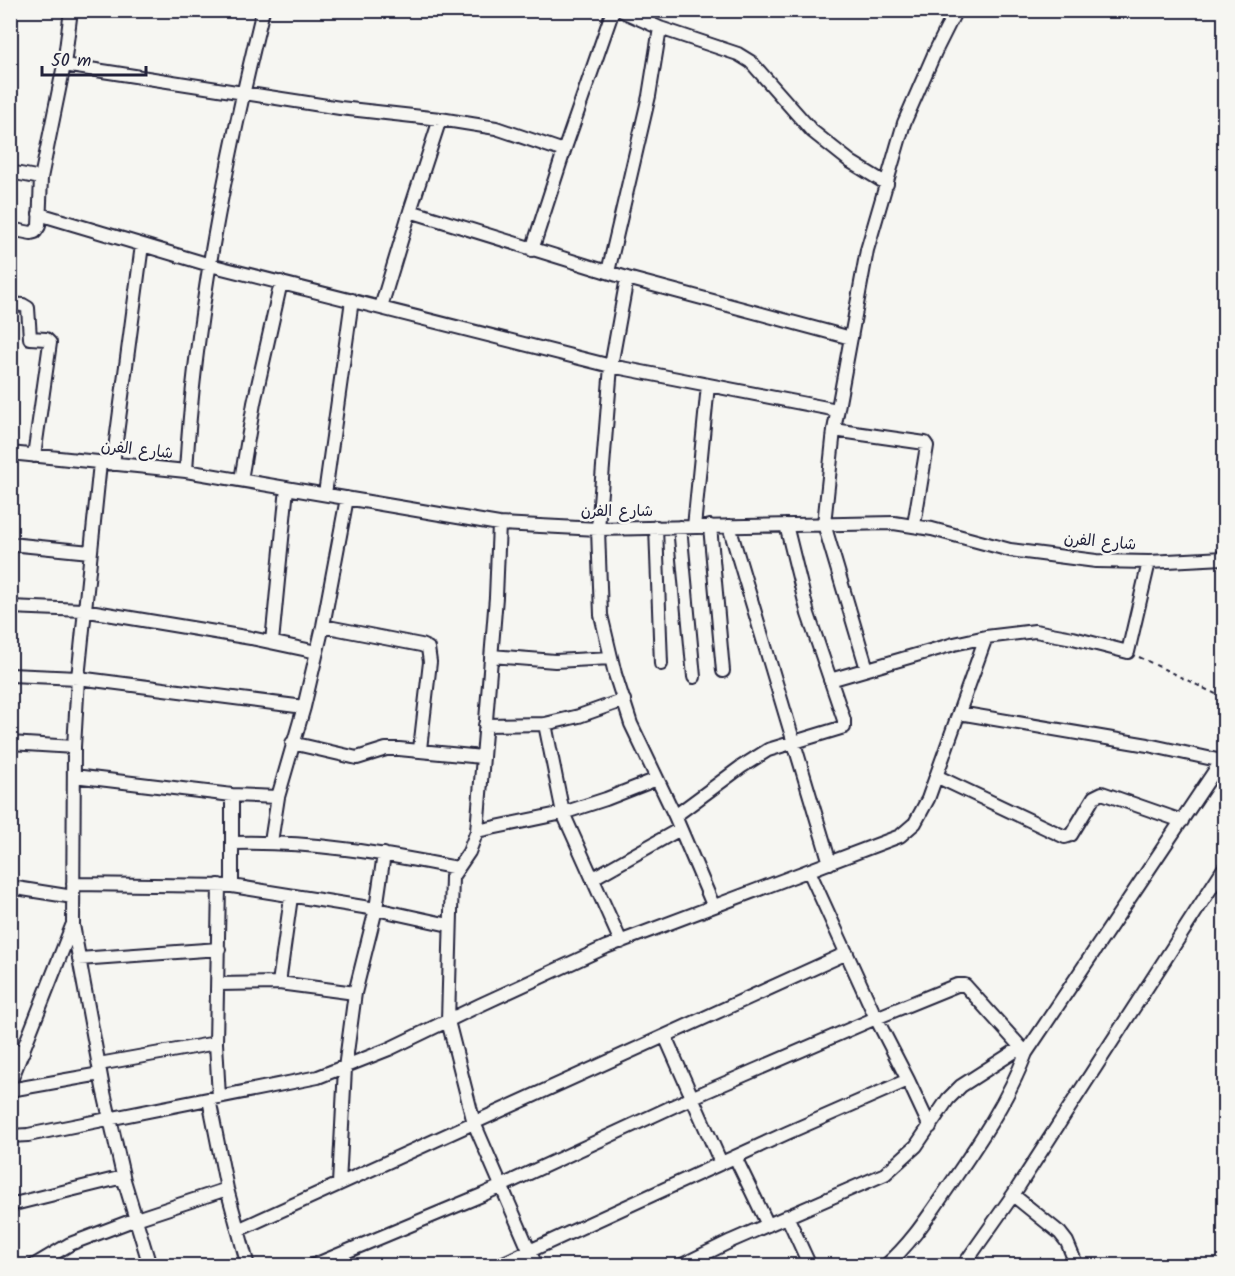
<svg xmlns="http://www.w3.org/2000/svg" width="1235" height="1276" font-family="Kalam,'Playpen Sans Arabic',sans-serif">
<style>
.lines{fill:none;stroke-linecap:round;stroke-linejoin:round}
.minor-casing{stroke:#22223b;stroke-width:16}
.path{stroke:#22223b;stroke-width:2;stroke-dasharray:4.5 4.5;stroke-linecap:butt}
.minor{stroke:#f6f6f2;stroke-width:12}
.labels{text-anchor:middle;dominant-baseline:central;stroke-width:5;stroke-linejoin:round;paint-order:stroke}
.street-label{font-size:16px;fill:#22223b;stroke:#f6f6f2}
</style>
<rect width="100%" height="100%" fill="#f6f6f2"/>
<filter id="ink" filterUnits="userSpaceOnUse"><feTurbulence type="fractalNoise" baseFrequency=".0167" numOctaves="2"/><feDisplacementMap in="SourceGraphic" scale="12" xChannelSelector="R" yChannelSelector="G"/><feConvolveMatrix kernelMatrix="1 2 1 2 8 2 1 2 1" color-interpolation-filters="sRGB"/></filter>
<g filter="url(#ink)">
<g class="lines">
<defs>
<path id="minor" d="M 620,10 L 660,28 L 738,54 L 751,62 L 812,131 L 851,162 L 887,184
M 64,65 L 340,108 L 440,119 L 496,128 L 564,151
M 10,172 L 41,178
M 410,211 L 627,278 L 851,338
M 39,214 L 210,265 L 611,366 L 837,410
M 10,229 L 31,233 L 35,232 L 39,226 L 41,178 L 64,65 L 71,10
M 532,250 L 564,151 L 613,10
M 608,272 L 649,96 L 660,28
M 627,278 L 611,366 L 598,529 L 601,615 L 615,674 L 631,724 L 675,816 L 713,905
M 10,304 L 23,305 L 28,308 L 30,338 L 46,339 L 50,343 L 34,456
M 381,307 L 410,211 L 440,119
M 834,430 L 925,443 L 927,446 L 914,525
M 10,453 L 186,471 L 499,524 L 598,529 L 894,523 L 932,529 L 1010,550 L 1096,561 L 1149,562 L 1224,558
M 100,463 L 78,678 L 74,747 L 73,925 L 103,1088 L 124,1180 L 150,1266
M 113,464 L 142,245
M 186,471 C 195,316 226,161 263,10
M 241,480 L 254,403 L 281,282
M 325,494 L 352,300
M 499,524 L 496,597 L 477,831 L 469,852 L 452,877 L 448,1021 L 474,1123 L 536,1266
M 710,526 L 723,671
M 729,526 L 830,863
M 656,527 L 661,664
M 680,527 L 694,677
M 694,527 L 708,385
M 10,544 L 90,552
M 10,607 L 83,610 L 251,638 L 317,652
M 323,626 L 421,645 L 428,648 L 430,662 L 420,749
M 272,642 L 287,488
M 491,656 L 555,661 L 611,658
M 867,669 L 824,524 L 834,430 L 867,250 L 904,123 L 935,52 L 956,10
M 10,675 L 78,678 L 304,707
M 830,680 L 954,644 L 986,637 L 1035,631 L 1073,638 L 1128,652 L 1149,562
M 959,713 L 1148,745 L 1222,761
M 545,724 L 563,813 L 621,942
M 485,725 L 545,724 L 579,716 L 624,700
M 10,743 L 74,747
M 292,743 L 357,758 L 386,749 L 399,749 L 482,757
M 74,776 L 232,795 L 278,797
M 936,776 L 1065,837 L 1071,835 L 1094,797 L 1102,793 L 1182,821
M 675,816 L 741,767 L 768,750 L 844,727 L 844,720 L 808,614 L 786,525
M 477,831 L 563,813 L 606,799 L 657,779
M 271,842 L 278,797 L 304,707 L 323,626 L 347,498
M 234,843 C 309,841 383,853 457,868
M 809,871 L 876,1018 L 908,1080 L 930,1127
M 593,878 L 680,829
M 73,884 L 232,886 L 376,909 L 449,925
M 219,885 L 216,1043 L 219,1097
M 232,886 L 232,795
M 10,887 L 73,897
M 79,959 L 219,949
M 279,983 L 291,897
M 218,984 L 279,983 L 355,993
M 665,1036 L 721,1163
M 10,1050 L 23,1052
M 99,1064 L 216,1043
M 10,1083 L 72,926
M 10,1090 L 100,1074
M 209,1099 L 227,1189 L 248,1266
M 10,1136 L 28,1135 L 318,1077 L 389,1049 L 480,1005 L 606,947 L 900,836 L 915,823 L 928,799 L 986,637
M 735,1157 L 768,1225
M 339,1184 L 345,1068 L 355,993 L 376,909 L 384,854
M 1013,1195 L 1060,1233 L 1067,1242 L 1077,1266
M 10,1205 L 123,1177
M 787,1216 L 810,1266
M 238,1230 L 847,953
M 33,1266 L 70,1244 L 136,1219 L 227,1189
M 312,1266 L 482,1195 L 691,1098 L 876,1018 L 957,985 L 965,985 L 1026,1053
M 497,1266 L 787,1133 L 908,1080
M 680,1266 L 731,1241 L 885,1174 L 916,1146 L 948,1099 L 961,1086 L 1020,1048
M 885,1266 C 913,1242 931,1212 952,1182 C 980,1141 1008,1100 1026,1053 L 1224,757
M 963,1266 L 1013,1195 L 1224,868"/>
</defs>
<use href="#minor" class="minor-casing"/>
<path class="path" d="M 1139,657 L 1224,698"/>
<use href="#minor" class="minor"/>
</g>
</g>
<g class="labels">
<g class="street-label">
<text transform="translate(137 450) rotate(6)">شارع الفرن</text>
<text x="617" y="511">شارع الفرن</text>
<text transform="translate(1100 542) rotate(5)">شارع الفرن</text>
</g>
</g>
<rect width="1235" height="1276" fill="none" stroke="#f6f6f2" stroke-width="36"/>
<rect x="18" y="18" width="1199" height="1240" fill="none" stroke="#22223b" stroke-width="2" filter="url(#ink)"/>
<path d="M42 66v9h104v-9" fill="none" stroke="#22223b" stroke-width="3"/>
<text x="51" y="66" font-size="18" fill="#22223b" stroke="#f6f6f2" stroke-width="4.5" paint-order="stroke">50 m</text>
</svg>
